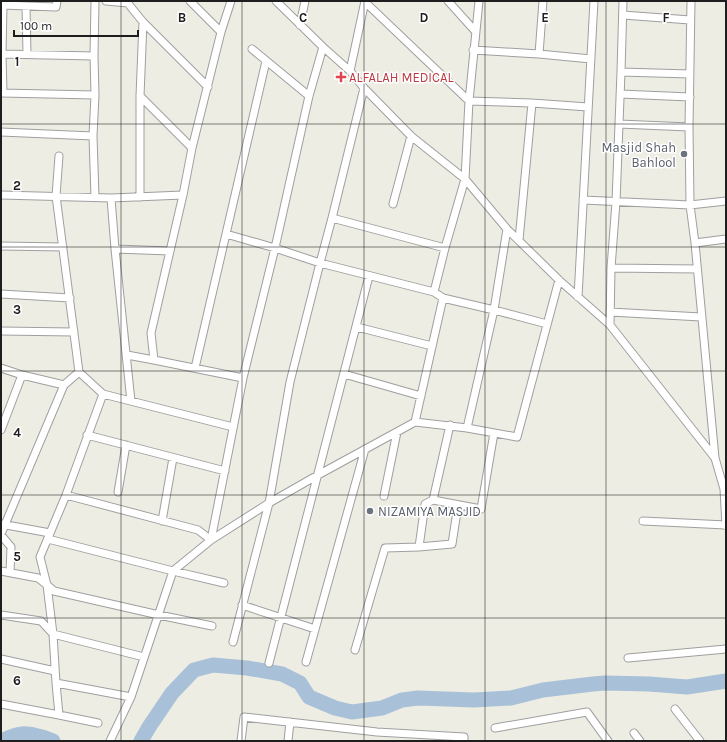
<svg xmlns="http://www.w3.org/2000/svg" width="727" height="742" font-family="Karla,sans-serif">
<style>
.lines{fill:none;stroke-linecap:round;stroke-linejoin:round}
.river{stroke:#a8c1d8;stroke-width:15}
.minor-casing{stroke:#9f9f9f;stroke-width:9}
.minor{stroke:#fff;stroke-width:7}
.grid{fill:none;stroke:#1e1e1e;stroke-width:1;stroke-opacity:0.55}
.health-dot{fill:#e0444e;stroke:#fff;stroke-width:1.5}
.worship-dot{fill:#6b7280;stroke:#fff;stroke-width:1.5}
.labels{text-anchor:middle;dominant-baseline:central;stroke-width:3;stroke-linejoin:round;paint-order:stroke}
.health-label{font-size:13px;fill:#be3a42;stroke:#fff;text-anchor:start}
.worship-label{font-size:13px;fill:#5b616d;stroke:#fff;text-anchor:end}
.grid-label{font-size:13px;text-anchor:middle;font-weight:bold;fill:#1e1e1e;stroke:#fff;stroke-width:3;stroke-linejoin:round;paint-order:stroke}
</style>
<rect width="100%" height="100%" fill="#eeede4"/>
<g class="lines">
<path class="river" d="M 1,741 C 8,738 16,734 22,734 C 29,733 47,738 53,741
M 141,741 L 149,727 L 172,693 L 194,670 L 213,665 L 247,668 L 282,674 L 300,683 L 309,697 L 335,708 L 352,712 L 382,708 L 402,700 L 418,698 L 474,700 L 511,698 L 543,690 L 593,684 L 605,683 L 649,684 L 687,687 L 726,681"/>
<defs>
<path id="minor" d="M 106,1 L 128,3
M 126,1 L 143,22 L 208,87
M 190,1 L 221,32
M 231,1 L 221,32 L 192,148 L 183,195 L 151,333 L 154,360 L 243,378
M 276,1 L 323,47 L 350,71 L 364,88 L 411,136 L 465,179 L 507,229 L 559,280 L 610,325 L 715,458
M 448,1 L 475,31
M 691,1 L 689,127 L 690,205 L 695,243 L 715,458 L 724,489 L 726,526
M 365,2 L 469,101 L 532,103 L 588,107
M 1,5 L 56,7 L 57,1
M 26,6 L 27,54
M 623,15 L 690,20
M 300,25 L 305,1
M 252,49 L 309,96
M 473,50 L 539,54 L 591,59
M 1,54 L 94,56
M 539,54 L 543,1
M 350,71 L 365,1
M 621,72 L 690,74
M 1,93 L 95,95
M 3,93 L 2,54 L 3,6
M 620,94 L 690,97
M 140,96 L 192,148
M 619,124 L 689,127
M 1,132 L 93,136
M 1,195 L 111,198 L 183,195
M 95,197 L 93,136 L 95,95 L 94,56 L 95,1
M 140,197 L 140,96 L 143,22
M 111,198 L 115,249 L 131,401
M 583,200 L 690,205 L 726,201
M 393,204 L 411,136
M 332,218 L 445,248
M 226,234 L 275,248 L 320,263 L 434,292 L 443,298 L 494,310 L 547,324
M 519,240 L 532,103
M 695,243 L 726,239
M 1,246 L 63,247
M 115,249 L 170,251
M 611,268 L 697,269
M 434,292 L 445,248 L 465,179 L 469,101 L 479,1
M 1,294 L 70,298
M 578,297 L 594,1
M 610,312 L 701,317
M 610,325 L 611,268 L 616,202 L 621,72 L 623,1
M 357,327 L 432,346
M 1,331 L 74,332
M 127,355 L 154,360
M 1,368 L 22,375
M 195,368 L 266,61
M 79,372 L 103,394 L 233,427
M 344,374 L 421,396
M 415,422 L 443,298
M 467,428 L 494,310 L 507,229
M 1,430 L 22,375 L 64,385
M 87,435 L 225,471
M 118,492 L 126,445
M 66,495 L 198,530 L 211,540 L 243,378 L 275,248 L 309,96 L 323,47
M 384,496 L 397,432
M 433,500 L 481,509 L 494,433
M 162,521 L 173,458
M 643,521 L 726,525
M 1,524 L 50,533
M 1,534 L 64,385 L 79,372 L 56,196 L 59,156
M 1,535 L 11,547 L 10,573
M 48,539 L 173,571 L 224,583
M 419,547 L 425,504 L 433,500 L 450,425
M 1,571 L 38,578 L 47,585 L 54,591 L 159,615 L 212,626
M 242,605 L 315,629
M 1,615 L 41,621 L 53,634 L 144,657
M 233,642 L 269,503 L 290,382 L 320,263 L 332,218 L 364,88
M 355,650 L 385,548 L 419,547 L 452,544 L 458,505
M 628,658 L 726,649
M 1,659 L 55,671
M 306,662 L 365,449
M 269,663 L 369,276
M 56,683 L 131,697
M 1,704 L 59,715
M 675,709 L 700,741
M 98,723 L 59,715 L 56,683 L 53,634 L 47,585 L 40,557 L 66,495 L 103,394
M 495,728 L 587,712 L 608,741
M 634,733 L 640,741
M 110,741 L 131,697 L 173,571 L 211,540 L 269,503 L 318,475 L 415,422 L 467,428 L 517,437 L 559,280
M 241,741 L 244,717 L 377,732 L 464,737 L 464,741
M 288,741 L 290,722"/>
</defs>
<use href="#minor" class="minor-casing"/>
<use href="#minor" class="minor"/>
</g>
<path class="grid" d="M 121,1 L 121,741M 242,1 L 242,741M 364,1 L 364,741M 485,1 L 485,741M 606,1 L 606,741M 1,124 L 726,124M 1,247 L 726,247M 1,371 L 726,371M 1,495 L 726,495M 1,618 L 726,618"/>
<path class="health-dot" d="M339 71h4v4h4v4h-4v4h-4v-4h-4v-4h4z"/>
<g class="worship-dot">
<circle cx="684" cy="154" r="4"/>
<circle cx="370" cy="511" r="4"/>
</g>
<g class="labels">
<g class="health-label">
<text x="349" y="77">ALFALAH MEDICAL</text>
</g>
<g class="worship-label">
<text x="676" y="147">Masjid Shah<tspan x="676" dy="15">Bahlool</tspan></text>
<text x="378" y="511" text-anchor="start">NIZAMIYA MASJID</text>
</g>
</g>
<g class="grid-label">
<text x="182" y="22">B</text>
<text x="303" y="22">C</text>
<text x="424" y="22">D</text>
<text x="545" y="22">E</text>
<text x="666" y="22">F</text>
<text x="17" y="66">1</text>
<text x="17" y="190">2</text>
<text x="17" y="314">3</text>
<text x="17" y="437">4</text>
<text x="17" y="561">5</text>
<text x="17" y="685">6</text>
</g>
<rect width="727" height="742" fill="none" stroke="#1e1e1e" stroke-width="4"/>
<path d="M14 30v6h124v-6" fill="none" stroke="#1e1e1e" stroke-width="2"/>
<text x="20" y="30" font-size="12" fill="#1e1e1e" stroke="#ffffff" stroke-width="3" paint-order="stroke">100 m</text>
</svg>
